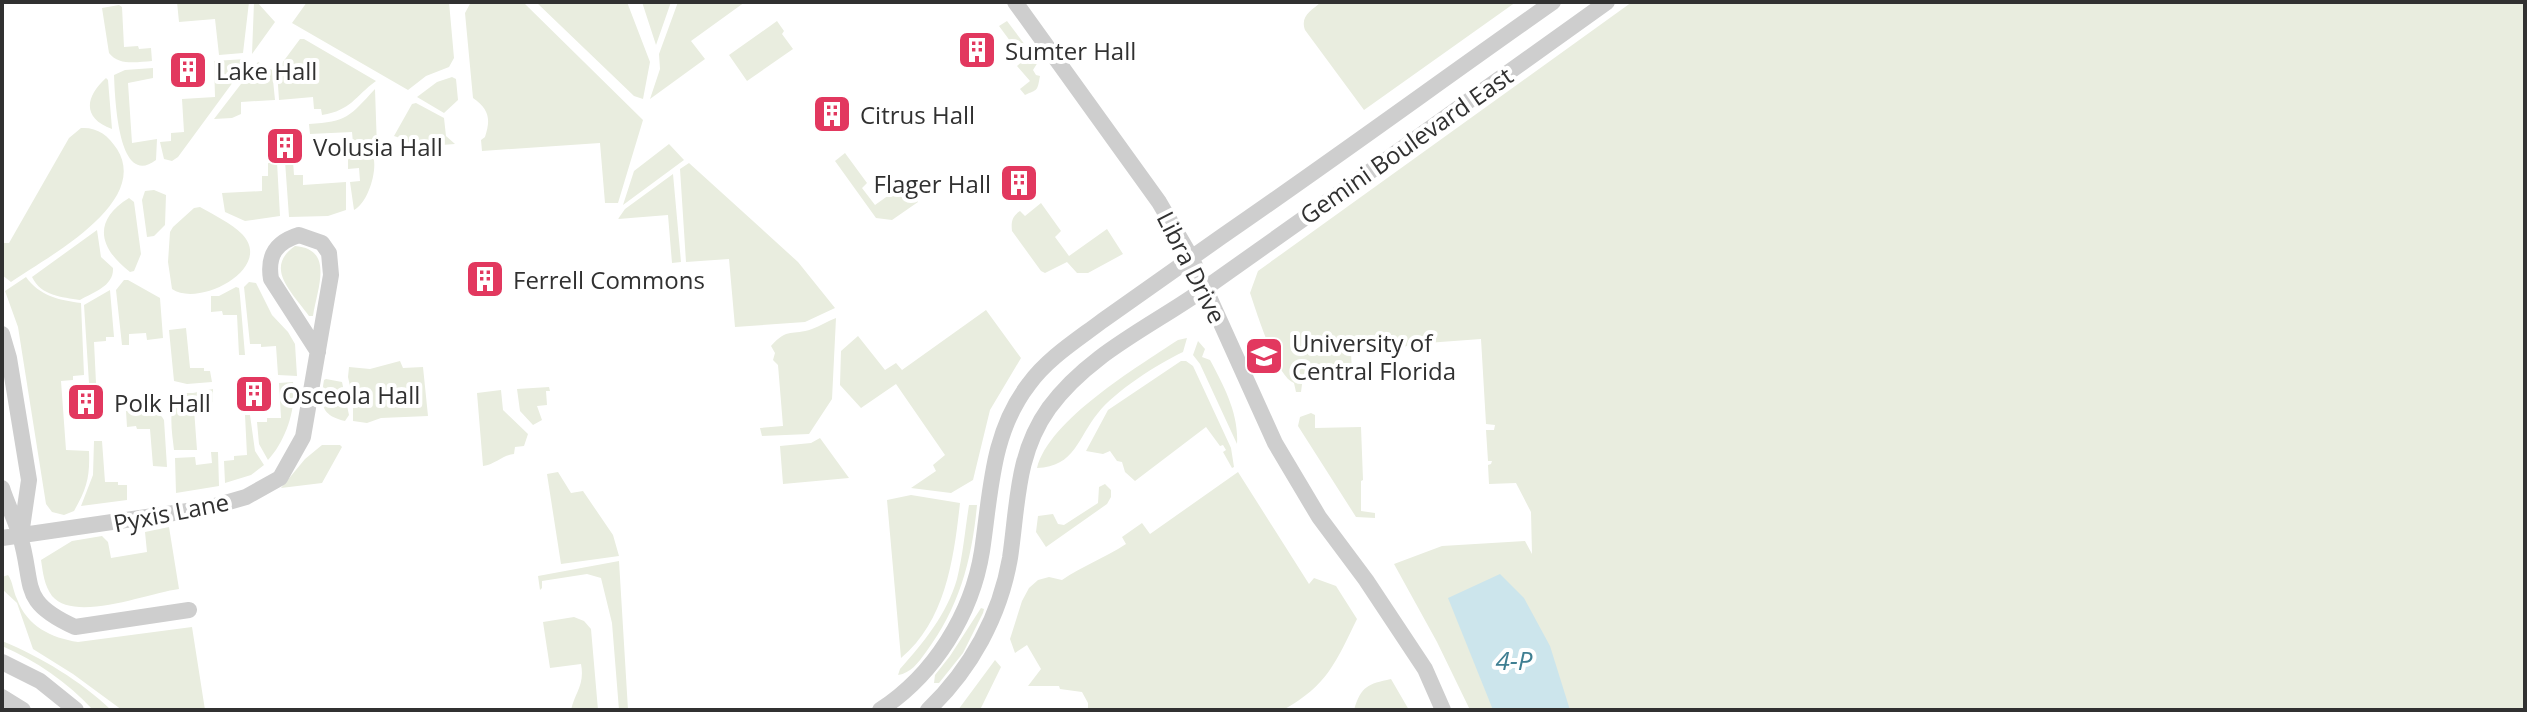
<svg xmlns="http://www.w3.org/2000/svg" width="2527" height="712" font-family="'Open Sans',sans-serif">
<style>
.green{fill:#e9eddf}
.water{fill:#cce5ec}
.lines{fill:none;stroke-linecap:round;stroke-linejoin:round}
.street{stroke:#cecece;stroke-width:16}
.labels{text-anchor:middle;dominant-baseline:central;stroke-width:8;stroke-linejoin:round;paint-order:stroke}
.poi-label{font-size:24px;fill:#313131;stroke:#fff;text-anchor:start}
.street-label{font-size:24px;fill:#313131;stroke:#fff}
.water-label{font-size:26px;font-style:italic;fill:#3f7f92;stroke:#fff}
</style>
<rect width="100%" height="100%" fill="#fff"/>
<path class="green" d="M 177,2 L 249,2 L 243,53 L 219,55 L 215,19 L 179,22 Z
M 254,2 L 257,2 L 275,22 L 252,54 Z
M 307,2 L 449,2 L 454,58 L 449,67 L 426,76 L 408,90 L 292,23 Z
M 471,2 L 523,2 L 643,120 L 618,203 L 605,203 L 600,143 L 482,151 L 481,140 L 485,137 C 491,119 489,109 473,98 L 465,13 Z
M 536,2 L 627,2 L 650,62 L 643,99 L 634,96 Z
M 642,2 L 671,2 L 656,45 Z
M 678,2 L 745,2 L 691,41 L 705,59 L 650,99 L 660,69 L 659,54 Z
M 1321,2 L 1516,2 L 1364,110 L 1305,30 C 1300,16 1311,11 1321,2 Z
M 1632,2 L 2525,2 L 2525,710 L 1470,710 L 1437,642 L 1394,564 L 1442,546 L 1525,541 L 1532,554 L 1531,512 L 1516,483 L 1489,484 L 1488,465 L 1491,464 L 1492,461 L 1488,461 L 1486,430 L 1494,430 L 1495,425 L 1486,424 L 1481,339 L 1413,344 L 1394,350 L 1390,343 L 1351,352 L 1352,372 L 1339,376 L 1303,377 L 1301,392 L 1296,392 L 1294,383 C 1276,376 1257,313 1250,293 L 1258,271 Z
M 119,5 L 122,7 L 124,47 L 138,46 L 139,49 L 151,48 L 152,61 C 137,62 119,66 109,53 L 102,8 Z
M 777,21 L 784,31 L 782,34 L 793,49 L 747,81 L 729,55 Z
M 1007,21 L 1038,62 L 1033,70 L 1036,75 L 1040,76 C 1037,92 1038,89 1025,95 L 1020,89 L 1030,81 L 1017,66 L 1024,60 L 999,26 Z
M 300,39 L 304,39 L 376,81 C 354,97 352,110 322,115 L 321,109 L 314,109 L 313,97 L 279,100 L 277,70 Z
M 246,59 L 247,63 L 178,157 L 172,161 L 164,159 L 160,142 L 171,141 L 171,133 L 184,132 L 182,99 L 215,97 L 214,61 Z
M 258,62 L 272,70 L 275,100 L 241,102 L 241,114 L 232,118 L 214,119 Z
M 153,68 L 153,78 L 128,83 L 132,143 L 157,139 L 156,160 C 117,190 115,93 114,75 L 125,70 Z
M 452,77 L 456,79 L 458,100 L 444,113 L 417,97 L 437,82 Z
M 106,78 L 108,80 L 112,129 C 82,118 85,97 106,78 Z
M 375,89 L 377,148 L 360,151 L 359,143 L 353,143 L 352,132 L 310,134 L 309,124 C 347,122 350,116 375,89 Z
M 416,103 L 444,118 L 446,136 L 455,144 L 401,148 L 403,139 L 394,136 L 412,104 Z
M 81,128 C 97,127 108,135 117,149 C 151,203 47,257 11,282 L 2,275 L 2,243 L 9,243 L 69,138 Z
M 669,144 L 684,160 L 623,205 L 634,171 Z
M 845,153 L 867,183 L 862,188 L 875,205 L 910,180 L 918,191 L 918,202 L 892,220 L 876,218 L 835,161 Z
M 373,156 C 378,170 368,203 354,210 L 350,182 L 360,181 L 359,168 L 348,169 L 348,158 Z
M 285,161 L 293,161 L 294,175 L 303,175 L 303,185 L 346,182 L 346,210 L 328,216 L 289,217 Z
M 277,162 L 280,216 L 245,221 L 225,212 L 222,193 L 262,191 L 262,176 L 268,176 L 268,163 Z
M 689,163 L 798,262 L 835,308 L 805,322 L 735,327 L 729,259 L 686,262 L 680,169 Z
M 673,174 L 681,262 L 672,263 L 668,215 L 618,219 L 625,209 Z
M 154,190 L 166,195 L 165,225 L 154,236 L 147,237 L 142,200 L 145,191 Z
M 129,198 L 134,202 L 141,254 L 134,271 L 130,272 C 99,248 92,221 129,198 Z
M 1041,203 L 1061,231 L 1055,237 L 1069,256 L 1107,229 L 1123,254 L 1088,273 L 1077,273 L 1067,262 L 1045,273 L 1041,271 L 1012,231 C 1011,222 1012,216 1020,211 L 1025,216 Z
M 200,207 C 214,215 231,223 242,234 C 275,268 199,308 172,289 L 168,262 L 170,232 L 173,227 L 194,208 Z
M 97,230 L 101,257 L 113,268 C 114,286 94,292 80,300 C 62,297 41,296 32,277 Z
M 295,246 C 335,249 317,289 313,316 L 309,316 C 293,293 263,268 295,246 Z
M 26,277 C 40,296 58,300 81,303 L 84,375 L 73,376 L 73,380 L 61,381 L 66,450 L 89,451 C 90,477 87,488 74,511 L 64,515 L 52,512 L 46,504 L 18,327 L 5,291 Z
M 124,280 L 128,280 L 160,298 L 163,338 L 147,340 L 146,333 L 129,334 L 129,345 L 122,345 L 116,290 Z
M 249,282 L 256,283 L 272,315 L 288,332 L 295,344 L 297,376 L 278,375 L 276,346 L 261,347 L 261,344 L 250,344 L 244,287 Z
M 236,287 L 239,288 L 240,296 L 245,355 L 239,355 L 237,315 L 223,315 L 222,311 L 211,312 L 211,296 L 219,296 Z
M 110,290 L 114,337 L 106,337 L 106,341 L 94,342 L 96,383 L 89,383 L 84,305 Z
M 986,310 L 1021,358 L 990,410 L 973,480 L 951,493 L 911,488 L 936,471 L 933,465 L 945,455 L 896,384 L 861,408 L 840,385 L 841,351 L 858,336 L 885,370 L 896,363 L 902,370 Z
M 836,318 L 832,399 L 809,434 L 762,436 L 760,428 L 783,426 L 778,365 L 773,360 L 775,353 L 771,346 C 788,327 792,336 812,329 C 820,326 828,321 836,318 Z
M 186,328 L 190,368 L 204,368 L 204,371 L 210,371 L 212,382 L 187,384 L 174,381 L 169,330 Z
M 1187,338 L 1183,352 C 1159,363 1114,392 1098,413 C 1078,437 1075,467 1037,468 C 1049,420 1137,367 1178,340 Z
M 1198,341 L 1205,349 L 1202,357 L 1210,360 C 1224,386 1239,414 1237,444 L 1200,364 L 1193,355 Z
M 400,361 L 403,368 L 423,367 L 428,416 L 381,418 L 367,423 L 353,421 L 353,400 L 348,377 L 349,367 L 370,369 Z
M 1181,361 L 1186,361 L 1193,366 L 1231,448 L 1234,467 L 1232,468 L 1223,452 L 1226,450 L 1223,445 L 1220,446 L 1206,427 L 1135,481 L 1125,472 L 1122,462 L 1117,461 L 1110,451 L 1103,454 L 1086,451 L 1108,410 Z
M 326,379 L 342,382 L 349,415 L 345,421 C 320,415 320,403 324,380 Z
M 293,382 C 297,407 286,441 268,460 L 259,444 L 257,422 L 267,422 L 267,418 L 281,418 L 279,383 Z
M 549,387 L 550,391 L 546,391 L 547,405 L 537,406 L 542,420 L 533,425 L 520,411 L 517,389 Z
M 213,389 L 213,402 L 206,404 L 206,408 L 194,409 L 197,450 L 174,450 C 172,431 167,408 180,393 L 193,393 Z
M 501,390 L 503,410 L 528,434 L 524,446 L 515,447 L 514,454 C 502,455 496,464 483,466 L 477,393 Z
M 126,411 C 140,411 157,406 164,420 L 167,467 L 153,466 L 150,429 L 137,429 L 136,426 L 127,427 Z
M 1311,413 L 1315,415 L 1315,428 L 1361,427 L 1363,480 L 1361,481 L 1361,511 L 1375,513 L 1375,518 L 1356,517 L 1298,426 L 1300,417 Z
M 245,415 L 250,415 L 255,451 L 264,465 L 251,475 L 225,483 L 224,461 L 234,460 L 234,456 L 247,455 Z
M 820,438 L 849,478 L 783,484 L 780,446 L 811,443 Z
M 94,441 L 102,441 L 105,482 L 118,482 L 118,485 L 127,485 L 127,500 L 81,506 L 93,475 Z
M 322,445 L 340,445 L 342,447 L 322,483 L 281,488 L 305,459 Z
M 211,452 L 218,452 L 219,486 L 176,493 L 175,458 L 195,457 L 196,465 L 212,463 Z
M 558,472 L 571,493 L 583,491 L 613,535 L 619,556 L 561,564 L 547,474 Z
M 1238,472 L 1309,584 L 1314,578 L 1336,586 L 1357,619 C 1336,662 1327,686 1283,710 L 1088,710 L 1088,703 L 1082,692 L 1060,689 L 1059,686 L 1028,686 L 1041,669 L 1027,645 L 1015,653 L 1010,639 L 1022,601 L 1029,588 L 1038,580 L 1049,577 L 1062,580 C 1082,566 1105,558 1126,544 L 1122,537 L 1142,523 L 1150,534 Z
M 1105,484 L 1111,490 L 1111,497 L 1107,504 L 1046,547 L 1036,532 L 1038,516 L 1053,514 L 1058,524 L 1064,525 L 1098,503 L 1099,487 Z
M 911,495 L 960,503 C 954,557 946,621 901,658 L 887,500 Z
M 969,505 L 977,505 C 972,560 959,608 926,652 C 918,663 911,673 898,675 L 900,669 C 924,642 947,614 957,579 C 963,555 965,530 969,505 Z
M 169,527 L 179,589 C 148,593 75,623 52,596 C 44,585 43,573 41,560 L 72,541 L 102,536 L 108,542 L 111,558 L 147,552 L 145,532 Z
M 619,561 L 628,710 L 619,710 L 612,623 L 601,578 L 587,574 L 542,581 L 542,588 L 540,590 L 538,576 Z
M 8,575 C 13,582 13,591 17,599 C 27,626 51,638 78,642 L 192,627 L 205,710 L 122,710 L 73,674 L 33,649 L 17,603 L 2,589 L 2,577 Z
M 981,608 L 984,609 L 983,613 L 963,653 L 939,683 L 934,683 L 935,675 L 950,656 Z
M 574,617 L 584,621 L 591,629 L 598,710 L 571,710 C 575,692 585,685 581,664 L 550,668 L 543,622 Z
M 2,641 C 41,657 81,681 111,710 L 93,710 C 67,682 37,661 2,646 Z
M 995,660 L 1001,667 L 980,710 L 958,710 Z
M 1391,679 L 1409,710 L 1354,710 C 1361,686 1368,684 1391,679 Z"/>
<path class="water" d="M 1500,574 L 1524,598 L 1550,646 L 1570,710 L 1493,710 L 1448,598 Z"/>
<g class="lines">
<path class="street" d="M 1015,2 L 1159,202 L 1191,257 L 1275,443 L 1319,517 L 1366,580 L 1425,669 L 1443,710
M 2,334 L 9,358 L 29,480 L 21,535
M 2,488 C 7,504 15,519 20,536 C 35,586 18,601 75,627 L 189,610
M 2,538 L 208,508 L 246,497 L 280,478 L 303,437 L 331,275 L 329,253 L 322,243 L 299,235 C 276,242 267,255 271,279 L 318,352
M 2,662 L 40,681 L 76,710
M 2,697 L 23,710
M 880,710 C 934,675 972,614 982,551 C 991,492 991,433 1029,384 C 1048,358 1077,340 1102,321 C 1142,293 1181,265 1221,237 C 1333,160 1442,80 1553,2
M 928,710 C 971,669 1000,616 1010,558 C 1018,504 1016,454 1049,408 C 1089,353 1154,325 1207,287 C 1341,193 1474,97 1607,2"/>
</g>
<defs>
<symbol id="building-square" viewBox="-11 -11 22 22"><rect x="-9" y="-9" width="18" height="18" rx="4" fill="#e2385f" stroke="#fff"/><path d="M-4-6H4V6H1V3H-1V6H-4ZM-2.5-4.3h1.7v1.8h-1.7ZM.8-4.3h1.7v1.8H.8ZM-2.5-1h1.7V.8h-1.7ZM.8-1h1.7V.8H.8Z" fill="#fff"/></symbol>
<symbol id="university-square" viewBox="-11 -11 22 22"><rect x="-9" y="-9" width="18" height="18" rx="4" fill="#e2385f" stroke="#fff"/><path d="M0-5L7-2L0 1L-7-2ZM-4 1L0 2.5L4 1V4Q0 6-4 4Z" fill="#fff"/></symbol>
</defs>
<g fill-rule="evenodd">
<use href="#building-square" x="955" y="28" width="44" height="44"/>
<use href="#building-square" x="166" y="48" width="44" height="44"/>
<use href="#building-square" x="810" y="92" width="44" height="44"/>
<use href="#building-square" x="263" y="124" width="44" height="44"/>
<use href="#building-square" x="997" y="161" width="44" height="44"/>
<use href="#building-square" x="463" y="257" width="44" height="44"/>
<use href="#university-square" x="1242" y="334" width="44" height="44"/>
<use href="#building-square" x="232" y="372" width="44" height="44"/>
<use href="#building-square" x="64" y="380" width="44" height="44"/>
</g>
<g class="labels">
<g class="poi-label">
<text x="1005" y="50">Sumter Hall</text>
<text x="216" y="70">Lake Hall</text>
<text x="860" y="114">Citrus Hall</text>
<text x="313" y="146">Volusia Hall</text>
<text x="991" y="183" text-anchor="end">Flager Hall</text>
<text x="513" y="279">Ferrell Commons</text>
<text x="1292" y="342">University of<tspan x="1292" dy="28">Central Florida</tspan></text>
<text x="282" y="394">Osceola Hall</text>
<text x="114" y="402">Polk Hall</text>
</g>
<g class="street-label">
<text transform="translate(1406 145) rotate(-35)">Gemini Boulevard East</text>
<text transform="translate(1192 267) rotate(63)">Libra Drive</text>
<text transform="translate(171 512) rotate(-11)">Pyxis Lane</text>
</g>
<g class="water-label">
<text x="1514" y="660">4-P</text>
</g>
</g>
<rect width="2527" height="712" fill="none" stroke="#313131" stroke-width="8"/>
</svg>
